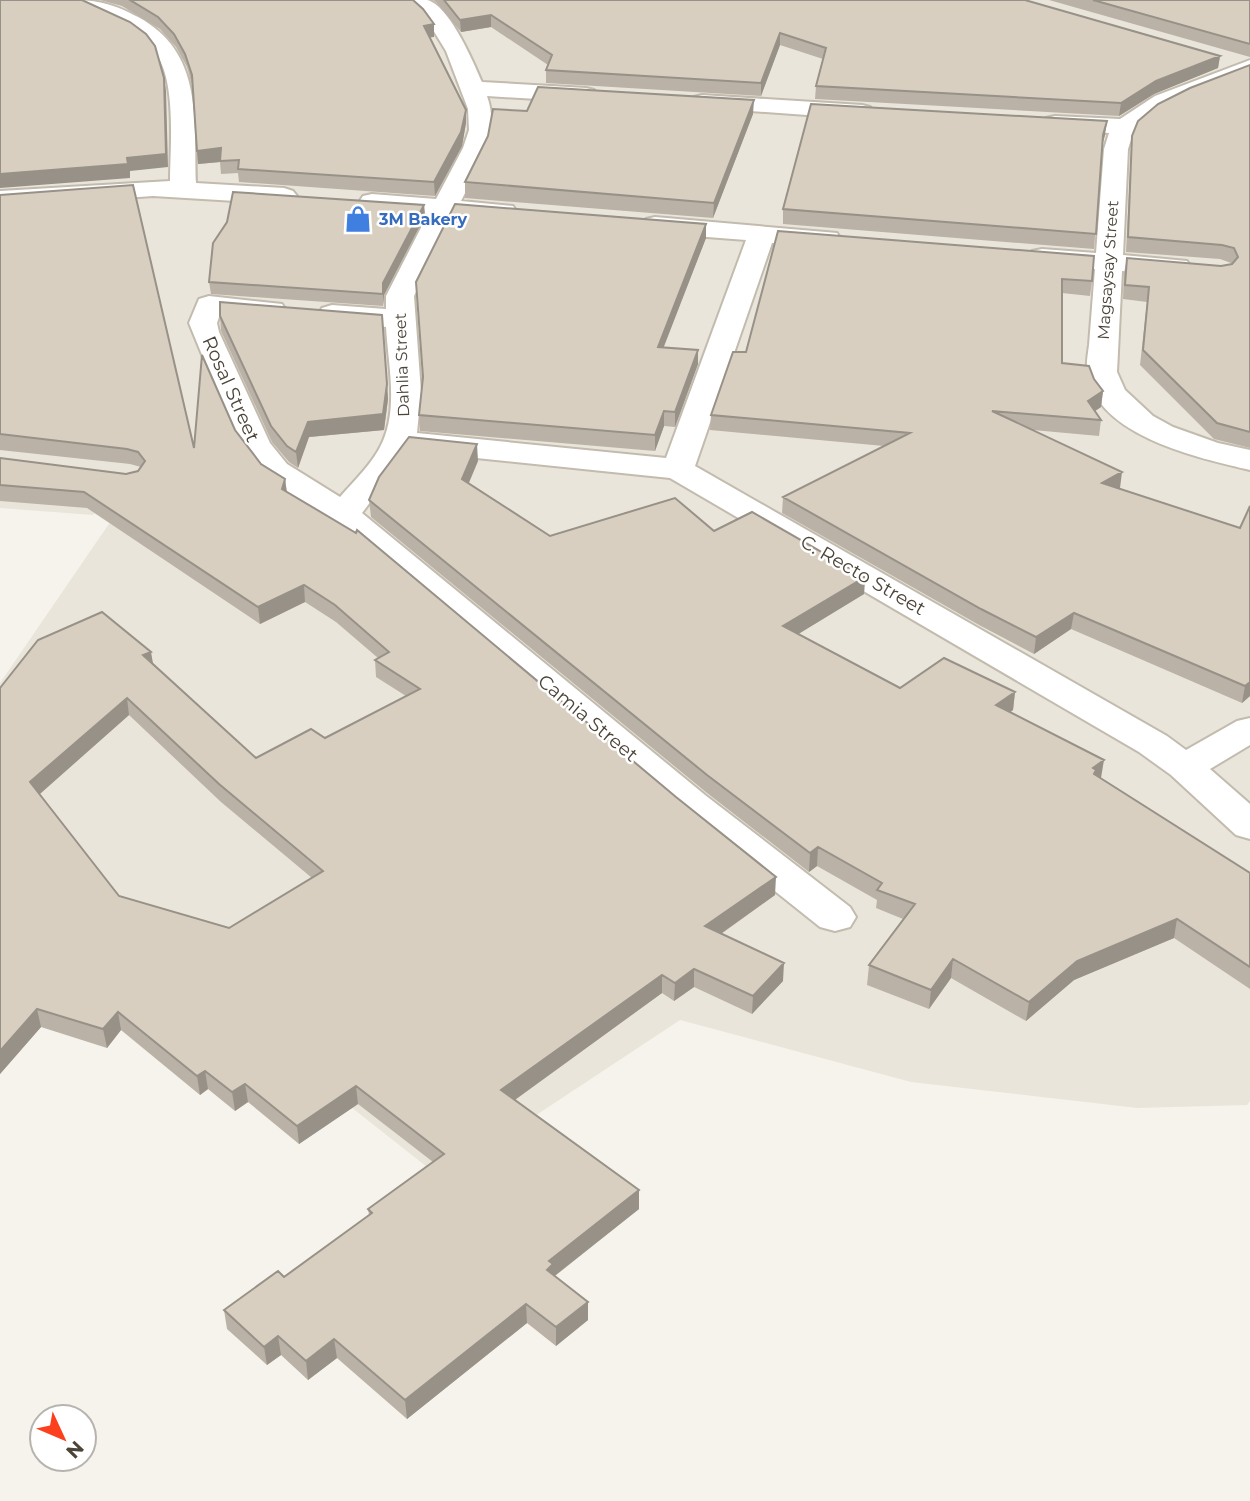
<svg xmlns="http://www.w3.org/2000/svg" width="1250" height="1501" font-family="Montserrat,sans-serif">
<style>
.residential{fill:#eae5da}
.lines{fill:none;stroke-linecap:round;stroke-linejoin:round}
.street-casing{stroke:#c2bbae;stroke-width:4}
.street{fill:#fff;fill-rule:evenodd}
.wall{fill:#bab2a6;fill-rule:evenodd}
.shaded-wall{fill:#979187}
.building{fill:#d8cfc1;stroke:#979187;stroke-width:2;fill-rule:evenodd}
.labels{text-anchor:middle;dominant-baseline:central;stroke-width:5;stroke-linejoin:round;paint-order:stroke}
.far-shop-label{font-size:16px;font-weight:bold;fill:#366cbe;stroke:#fff;text-anchor:start}
.far-street-label{font-size:16px;fill:#4b4439;stroke:#fff}
.street-label{font-size:19px;fill:#4b4439;stroke:#fff}
</style>
<rect width="100%" height="100%" fill="#f6f3ec"/>
<path class="residential" d="M 0,0 L 1250,0 L 1250,1101 L 1247,1105 L 1137,1108 L 911,1082 L 680,1020 L 441,1178 L 290,1059 L 0,788 L 0,683 L 141,477 L 119,482 L 93,515 L 0,508 Z"/>
<g class="lines">
<defs>
<path id="street" d="M 71,0 C 99,0 113,4 138,17 C 203,52 194,118 196,183 L 284,188 L 293,191 L 297,196 L 293,201 L 284,204 L 153,196 L 0,207 L 0,191 L 170,181 C 170,144 178,73 150,46 C 129,25 100,15 74,5 Z
M 404,0 C 411,0 420,0 427,0 C 449,5 473,61 482,82 L 586,88 L 594,90 L 598,95 L 594,100 L 586,102 L 487,96 C 501,136 479,166 461,201 L 513,206 L 517,212 L 513,218 L 504,220 L 454,216 L 414,296 L 421,392 L 417,433 L 666,458 L 746,240 L 655,233 L 646,231 L 642,225 L 646,219 L 655,217 L 837,233 L 841,239 L 837,245 L 828,247 L 772,243 L 695,466 L 1167,736 L 1186,750 L 1237,721 L 1250,718 L 1250,745 L 1210,769 L 1250,804 L 1250,839 L 1236,835 L 1171,775 L 1139,752 L 670,478 L 409,451 L 362,513 L 705,795 L 850,907 L 856,917 L 850,927 L 835,931 L 820,927 L 677,813 L 332,521 L 265,478 L 239,445 L 189,323 L 199,299 L 209,296 L 282,304 L 286,310 L 282,316 L 272,319 L 220,314 L 217,323 L 219,332 L 270,443 L 287,464 L 340,497 C 355,480 374,462 383,441 C 398,406 388,363 386,327 L 322,320 L 318,314 L 322,308 L 332,305 L 386,309 L 386,296 L 428,214 L 363,208 L 359,202 L 363,196 L 372,194 L 436,199 L 463,148 L 469,130 L 468,109 L 446,51 L 427,20 Z
M 1250,60 L 1250,75 C 1222,85 1149,108 1134,133 C 1131,138 1130,144 1128,149 L 1123,255 L 1187,261 L 1191,267 L 1187,273 L 1177,275 L 1122,271 L 1117,372 L 1125,390 L 1153,416 L 1173,427 L 1218,443 L 1250,450 L 1250,470 C 1199,458 1096,436 1087,372 C 1086,363 1088,353 1089,345 C 1091,319 1093,294 1095,269 L 1032,263 L 1028,257 L 1032,251 L 1042,249 L 1096,253 L 1104,149 L 1109,133 L 1055,130 L 1046,128 L 1043,123 L 1046,118 L 1055,116 L 1120,119 L 1155,96 Z
M 702,95 L 862,105 L 870,107 L 874,112 L 870,117 L 862,119 L 694,107 L 690,102 L 694,97 Z"/>
</defs>
<use href="#street" class="street-casing"/>
<use href="#street" class="street"/>
</g>
<path class="wall" d="M 100,0 L 413,0 L 434,37 L 430,37 L 466,110 L 466,123 L 462,146 L 435,196 L 239,182 L 238,173 L 221,174 L 220,162 L 198,164 L 192,85 L 187,67 L 176,47 L 160,29 L 122,6 Z
M 433,0 L 1025,0 L 1220,56 L 1218,68 L 1154,94 L 1119,116 L 815,99 L 816,86 L 823,59 L 780,45 L 761,96 L 546,83 L 546,70 L 548,65 L 491,27 L 461,32 L 436,2 Z
M 1049,0 L 1250,0 L 1250,57 Z
M 1250,65 L 1250,448 L 1214,439 L 1140,365 L 1147,302 L 1123,299 L 1124,273 L 1127,258 L 1221,266 L 1232,264 L 1231,263 L 1220,259 L 1126,252 L 1131,150 L 1132,136 Z
M 527,111 L 753,114 L 713,218 L 465,198 L 465,182 Z
M 1105,135 L 1102,145 L 1094,249 L 783,224 L 783,209 Z
M 0,195 L 194,448 L 235,430 L 261,464 L 285,479 L 287,492 L 775,895 L 721,934 L 783,981 L 752,1014 L 694,987 L 674,1001 L 662,993 L 515,1100 L 639,1190 L 639,1209 L 555,1276 L 588,1302 L 588,1320 L 556,1346 L 527,1323 L 407,1419 L 337,1358 L 308,1380 L 281,1355 L 267,1365 L 227,1329 L 224,1310 L 284,1277 L 369,1215 L 368,1209 L 433,1162 L 358,1104 L 299,1144 L 248,1102 L 235,1111 L 208,1089 L 200,1095 L 121,1030 L 107,1048 L 41,1027 L 0,1074 L 0,688 L 153,665 L 256,758 L 325,738 L 406,696 L 376,677 L 375,660 L 378,658 L 336,622 L 305,602 L 260,624 L 87,508 L 0,501 L 0,458 L 126,474 L 138,471 L 141,467 L 130,464 L 0,450 ZM 129,715 L 221,802 L 312,878 L 229,928 L 119,896 L 40,794 Z
M 424,205 L 425,216 L 384,295 L 383,306 L 211,294 L 209,282 Z
M 706,224 L 706,238 L 663,347 L 698,364 L 675,427 L 664,426 L 655,451 L 420,431 L 419,415 Z
M 778,231 L 1092,281 L 1090,296 L 1062,293 L 1062,363 L 1094,379 L 1103,391 L 1101,407 L 1095,411 L 1101,420 L 1099,436 L 1033,430 L 1120,488 L 1118,489 L 1240,528 L 1250,506 L 1250,696 L 1242,703 L 1071,629 L 1034,654 L 979,625 L 782,513 L 783,497 L 884,446 L 710,430 L 711,415 L 746,352 Z
M 382,315 L 388,399 L 384,430 L 309,437 L 298,468 L 289,462 L 272,442 L 221,331 L 220,316 Z
M 478,461 L 469,483 L 550,536 L 714,531 L 865,577 L 864,594 L 798,634 L 900,688 L 1015,692 L 1013,710 L 1010,712 L 1101,778 L 1250,873 L 1250,989 L 1174,938 L 1074,980 L 1026,1021 L 951,978 L 929,1009 L 867,985 L 869,965 L 903,919 L 876,908 L 877,900 L 817,866 L 809,872 L 707,793 L 371,517 L 369,500 Z"/>
<path class="shaded-wall" d="M 491,15 L 491,27 L 461,32 L 460,20 Z
M 434,24 L 434,37 L 425,38 L 424,26 Z
M 780,33 L 780,45 L 761,96 L 761,83 Z
M 1220,56 L 1218,68 L 1154,94 L 1119,116 L 1121,103 L 1156,81 Z
M 164,78 L 166,91 L 168,167 L 130,171 L 130,178 L 0,188 L 0,174 L 127,158 Z
M 754,100 L 753,114 L 713,218 L 714,203 Z
M 466,110 L 466,123 L 462,146 L 435,196 L 434,182 Z
M 1107,121 L 1105,135 L 1101,149 L 1103,135 Z
M 221,148 L 220,162 L 198,164 L 197,151 Z
M 424,205 L 425,216 L 384,295 L 383,306 L 383,283 Z
M 706,224 L 706,238 L 658,362 L 658,347 Z
M 698,350 L 698,364 L 675,427 L 675,412 Z
M 387,384 L 388,399 L 384,430 L 309,437 L 298,468 L 296,452 L 308,422 Z
M 1103,391 L 1101,407 L 1086,417 L 1088,401 Z
M 664,411 L 664,426 L 655,451 L 655,435 Z
M 477,444 L 478,461 L 463,496 L 462,479 Z
M 1122,472 L 1120,488 L 1099,499 L 1102,483 Z
M 285,479 L 287,495 L 282,489 Z
M 865,577 L 864,594 L 782,644 L 783,626 Z
M 304,585 L 305,602 L 260,624 L 258,607 Z
M 1074,613 L 1071,629 L 1034,654 L 1036,637 Z
M 151,652 L 154,669 L 143,655 Z
M 1250,682 L 1250,696 L 1242,703 L 1245,686 Z
M 1015,692 L 1013,710 L 994,723 L 996,705 Z
M 127,698 L 129,715 L 34,799 L 30,782 Z
M 1104,760 L 1101,778 L 1094,783 L 1093,768 Z
M 818,847 L 817,866 L 809,872 L 810,853 Z
M 776,877 L 775,895 L 705,945 L 705,926 Z
M 1177,919 L 1174,938 L 1074,980 L 1026,1021 L 1029,1002 L 1077,961 Z
M 953,959 L 951,978 L 929,1009 L 931,990 Z
M 784,963 L 783,981 L 752,1014 L 753,996 Z
M 694,969 L 694,987 L 674,1001 L 675,983 Z
M 662,975 L 662,993 L 502,1109 L 501,1090 Z
M 37,1009 L 41,1027 L 0,1074 L 0,1051 Z
M 118,1012 L 121,1030 L 107,1048 L 103,1029 Z
M 205,1071 L 208,1089 L 200,1095 L 197,1076 Z
M 245,1084 L 248,1102 L 235,1111 L 232,1092 Z
M 356,1086 L 358,1104 L 299,1144 L 297,1126 Z
M 639,1190 L 639,1209 L 553,1277 L 547,1270 L 549,1261 Z
M 588,1302 L 588,1320 L 556,1346 L 556,1327 Z
M 526,1304 L 527,1323 L 407,1419 L 405,1400 Z
M 278,1336 L 281,1355 L 267,1365 L 264,1347 Z
M 334,1339 L 337,1358 L 308,1380 L 306,1361 Z"/>
<path class="building" d="M 0,0 L 82,0 L 130,22 L 146,34 L 155,46 L 164,78 L 166,154 L 127,158 L 128,164 L 0,174 Z
M 130,0 L 413,0 L 423,9 L 434,24 L 424,26 L 466,110 L 461,132 L 434,182 L 238,169 L 239,160 L 220,161 L 221,148 L 197,151 L 192,75 L 185,54 L 174,34 L 158,17 Z
M 444,0 L 1025,0 L 1220,56 L 1156,81 L 1121,103 L 816,86 L 826,48 L 780,33 L 761,83 L 546,70 L 552,55 L 491,15 L 460,20 Z
M 1093,0 L 1250,0 L 1250,44 Z
M 1250,65 L 1250,432 L 1217,423 L 1143,350 L 1149,287 L 1125,285 L 1127,258 L 1221,266 L 1232,264 L 1238,257 L 1234,248 L 1222,245 L 1128,237 L 1132,136 L 1138,121 L 1158,104 L 1190,88 Z
M 538,87 L 754,100 L 714,203 L 465,182 L 488,136 L 493,109 L 527,111 Z
M 811,104 L 1107,121 L 1103,135 L 1096,234 L 783,209 Z
M 133,185 L 194,448 L 202,355 L 235,430 L 261,464 L 285,479 L 282,489 L 356,533 L 357,530 L 676,797 L 776,877 L 705,926 L 784,963 L 753,996 L 694,969 L 675,983 L 662,975 L 501,1090 L 639,1190 L 549,1261 L 553,1264 L 547,1270 L 588,1302 L 556,1327 L 526,1304 L 405,1400 L 334,1339 L 306,1361 L 278,1336 L 264,1347 L 224,1310 L 278,1271 L 284,1277 L 372,1213 L 368,1209 L 444,1154 L 356,1086 L 297,1126 L 245,1084 L 232,1092 L 205,1071 L 197,1076 L 118,1012 L 103,1029 L 37,1009 L 0,1051 L 0,688 L 38,640 L 102,612 L 151,652 L 143,655 L 256,758 L 311,729 L 325,738 L 420,689 L 375,660 L 389,652 L 335,605 L 304,585 L 258,607 L 84,492 L 0,485 L 0,458 L 126,474 L 138,471 L 145,461 L 138,452 L 127,449 L 0,434 L 0,195 ZM 127,698 L 219,784 L 323,871 L 229,928 L 119,896 L 30,782 Z
M 233,192 L 424,205 L 383,283 L 383,294 L 209,282 L 213,243 L 227,222 Z
M 455,204 L 706,224 L 658,347 L 698,350 L 675,412 L 664,411 L 655,435 L 419,415 L 423,377 L 416,282 Z
M 778,231 L 1094,256 L 1092,281 L 1062,279 L 1062,363 L 1089,366 L 1094,379 L 1103,391 L 1088,401 L 1101,420 L 992,411 L 1122,472 L 1102,483 L 1240,528 L 1250,506 L 1250,682 L 1245,686 L 1074,613 L 1036,637 L 981,609 L 783,497 L 910,433 L 711,415 L 733,352 L 746,352 Z
M 220,302 L 382,315 L 387,384 L 383,414 L 308,422 L 296,452 L 287,446 L 271,426 L 220,316 Z
M 409,437 L 477,444 L 462,479 L 550,536 L 675,498 L 714,531 L 752,512 L 865,577 L 783,626 L 900,688 L 944,658 L 1015,692 L 996,705 L 1104,760 L 1093,768 L 1096,770 L 1094,774 L 1250,873 L 1250,967 L 1177,919 L 1077,961 L 1029,1002 L 953,959 L 931,990 L 869,965 L 915,904 L 877,890 L 882,883 L 818,847 L 810,853 L 707,775 L 369,500 L 379,477 Z"/>
<defs>
<symbol id="shop-bare" viewBox="-9 -9 18 18"><path d="M-5-2.5h2.3a2.7 3.5 0 0 1 5.4 0H5L5.5 6h-11ZM-1.5-2.5h3a1.5 2.3 0 0 0-3 0Z" fill="#3f7fe0" stroke="#fff" stroke-width="2.5" paint-order="stroke"/></symbol>
</defs>
<g fill-rule="evenodd">
<use href="#shop-bare" x="339" y="200" width="38" height="38"/>
</g>
<g class="labels">
<g class="far-shop-label">
<text x="379" y="219">3M Bakery</text>
</g>
<g class="far-street-label">
<text transform="translate(1108 270) rotate(-86)">Magsaysay Street</text>
<text transform="translate(402 365) rotate(-92)">Dahlia Street</text>
</g>
<g class="street-label">
<text transform="translate(231 389) rotate(66)">Rosal Street</text>
<text transform="translate(863 575) rotate(30)">C. Recto Street</text>
<text transform="translate(588 718) rotate(40)">Camia Street</text>
</g>
</g>
<g transform="translate(63 1438) rotate(134)"><circle r="33" fill="#ffffff" stroke="#b7b4b0" stroke-width="2"/>
<path d="M0-5L12 26L0 18L-12 26Z" fill="#fc3f1d"/>
<text y="-10" font-size="19" font-weight="bold" text-anchor="middle" fill="#4b4439">N</text>
</g>
</svg>
